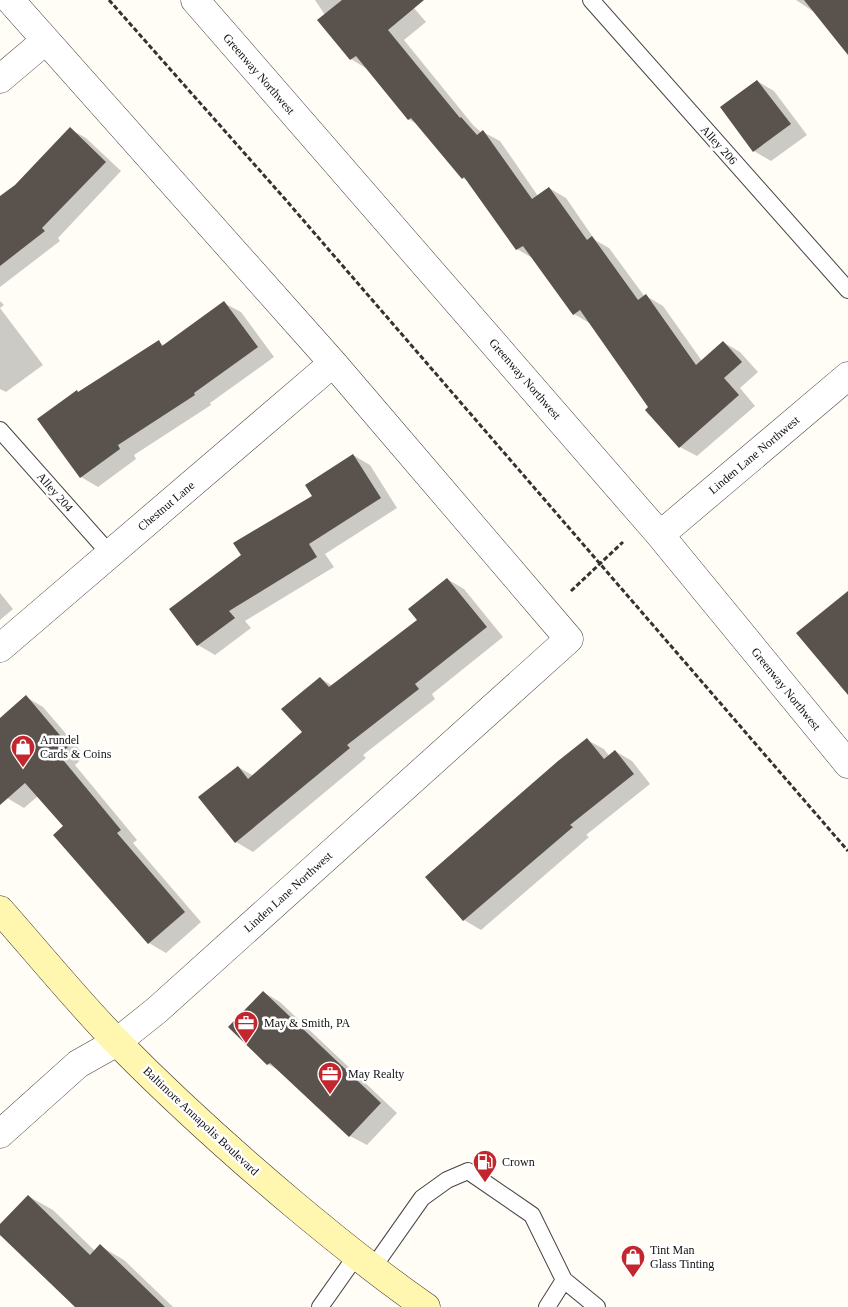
<svg xmlns="http://www.w3.org/2000/svg" width="848" height="1307" font-family="Georgia,serif">
<style>
.shadow{fill:#0003}
.building{fill:#5a524d}
.lines{fill:none;stroke-linecap:round;stroke-linejoin:round}
.lane-casing{stroke:#444;stroke-width:18}
.street-casing{stroke:#444;stroke-width:29}
.secondary-casing{stroke:#333;stroke-width:29}
.path{stroke:#333;stroke-width:3;stroke-dasharray:5 2.5;stroke-linecap:butt}
.lane{stroke:#fff;stroke-width:16}
.street{stroke:#fff;stroke-width:28}
.secondary{stroke:#fff6b0;stroke-width:28}
.labels{text-anchor:middle;dominant-baseline:central;stroke-width:5;stroke-linejoin:round;paint-order:stroke}
.street-label{font-size:12px;fill:#111;stroke:#fff}
.poi-label{font-size:12px;fill:#111;stroke:#fff;text-anchor:start}
</style>
<rect width="100%" height="100%" fill="#fffdf5"/>
<path class="shadow" d="M 315,0 L 407,0 L 426,22 L 404,40 L 473,125 L 482,133 L 483,132 L 500,141 L 538,196 L 549,188 L 566,198 L 595,240 L 609,248 L 645,297 L 646,296 L 663,306 L 702,361 L 723,342 L 740,352 L 758,372 L 740,388 L 755,406 L 697,456 L 680,447 L 591,324 L 574,314 L 534,259 L 517,249 L 468,181 L 463,178 L 419,125 L 408,119 L 367,69 L 351,59 L 319,20 L 325,15 Z
M 796,0 L 848,0 L 848,53 L 814,12 Z
M 757,81 L 774,91 L 807,135 L 771,161 L 754,151 L 721,108 Z
M 70,129 L 86,138 L 121,171 L 58,238 L 60,241 L 0,287 L 0,198 L 16,185 Z
M 0,301 L 4,305 L 0,308 L 43,365 L 6,392 L 0,389 Z
M 224,303 L 241,312 L 274,357 L 210,403 L 211,405 L 134,455 L 136,459 L 98,487 L 81,477 L 79,393 L 159,342 L 165,346 Z
M 353,455 L 370,465 L 397,508 L 325,554 L 334,567 L 245,621 L 251,628 L 215,655 L 198,645 L 314,496 Z
M 447,579 L 464,589 L 503,637 L 432,694 L 435,699 L 363,755 L 366,758 L 253,852 L 236,842 L 200,797 L 238,767 L 254,776 L 303,733 L 320,678 L 333,686 L 419,620 Z
M 0,593 L 13,609 L 0,620 Z
M 26,697 L 43,707 L 85,756 L 75,765 L 137,840 L 133,843 L 201,922 L 166,953 L 149,943 L 64,826 L 38,796 L 24,808 L 7,798 L 0,789 L 0,719 Z
M 587,740 L 604,749 L 609,756 L 615,751 L 632,761 L 650,784 L 586,835 L 589,837 L 481,930 L 464,920 Z
M 263,992 L 280,1002 L 397,1113 L 367,1145 L 350,1136 L 283,1073 L 268,1064 L 230,1027 Z
M 28,1196 L 53,1210 L 95,1251 L 100,1246 L 124,1260 L 173,1307 L 77,1307 L 0,1233 L 0,1226 Z"/>
<path class="building" d="M 342,0 L 424,0 L 388,30 L 460,118 L 461,117 L 477,135 L 483,130 L 532,199 L 549,187 L 587,240 L 592,236 L 638,300 L 646,294 L 696,365 L 723,341 L 742,362 L 724,378 L 739,395 L 679,448 L 645,410 L 648,407 L 580,310 L 573,315 L 523,246 L 516,250 L 464,177 L 462,179 L 411,118 L 408,120 L 356,56 L 350,60 L 317,20 Z
M 804,0 L 848,0 L 848,55 Z
M 757,80 L 791,124 L 753,152 L 720,107 Z
M 70,127 L 106,162 L 42,228 L 45,231 L 0,266 L 0,196 L 15,185 Z
M 224,301 L 258,347 L 194,393 L 195,395 L 118,445 L 120,449 L 80,478 L 37,419 L 77,390 L 78,392 L 159,340 L 162,346 Z
M 353,454 L 381,498 L 309,544 L 317,557 L 229,611 L 235,618 L 197,646 L 169,609 L 241,555 L 233,543 L 312,496 L 305,485 Z
M 447,578 L 487,627 L 415,684 L 419,689 L 347,745 L 350,748 L 235,843 L 198,797 L 238,766 L 248,779 L 302,732 L 281,709 L 320,677 L 329,687 L 417,620 L 408,609 Z
M 848,591 L 848,695 L 796,633 Z
M 26,695 L 69,746 L 59,755 L 121,830 L 117,833 L 185,912 L 148,944 L 53,835 L 63,826 L 25,783 L 0,805 L 0,718 Z
M 587,738 L 604,759 L 615,750 L 634,774 L 570,825 L 573,827 L 463,921 L 425,877 L 558,761 Z
M 263,991 L 381,1103 L 349,1137 L 270,1063 L 267,1065 L 228,1027 Z
M 28,1195 L 90,1255 L 100,1244 L 165,1307 L 75,1307 L 0,1235 L 0,1224 Z"/>
<g class="lines">
<defs>
<path id="lane" d="M 591,0 L 848,290
M 0,430 L 110,554
M 372,1269 L 422,1198 L 447,1180 L 468,1171 L 532,1215 L 564,1280 L 597,1307
M 320,1307 L 356,1256
M 547,1307 L 564,1280"/>
<path id="street" d="M 195,0 L 660,535 L 848,764
M 0,79 L 45,41
M 660,535 L 848,376
M 0,648 L 333,363
M 0,1134 L 78,1064 L 117,1042 L 157,1010 L 569,639 L 333,363 L 10,0"/>
<path id="secondary" d="M 0,910 C 39,954 77,1001 118,1043 C 175,1101 235,1155 297,1207 C 339,1242 381,1276 426,1307"/>
</defs>
<use href="#lane" class="lane-casing"/>
<use href="#street" class="street-casing"/>
<use href="#secondary" class="secondary-casing"/>
<path class="path" d="M 109,0 L 285,199 L 848,851
M 571,591 L 623,542"/>
<use href="#lane" class="lane"/>
<use href="#street" class="street"/>
<use href="#secondary" class="secondary"/>
</g>
<defs>
<symbol id="shop-pin" viewBox="-11 -11 22 30"><path d="M0 17L-7.5 6A9.5 9.5 0 1 1 7.5 6Z" fill="#c4262e" stroke="#fff"/><path d="M-5-2.5h2.3a2.7 3.5 0 0 1 5.4 0H5L5.5 6h-11ZM-1.5-2.5h3a1.5 2.3 0 0 0-3 0Z" fill="#fff"/></symbol>
<symbol id="office-pin" viewBox="-11 -11 22 30"><path d="M0 17L-7.5 6A9.5 9.5 0 1 1 7.5 6Z" fill="#c4262e" stroke="#fff"/><path d="M-6-3h4V-5.5h4V-3h4V5H-6ZM-1-4.5V-3h2v-1.5ZM-6 0V1H6V0Z" fill="#fff"/></symbol>
<symbol id="fuel-pin" viewBox="-11 -11 22 30"><path d="M0 17L-7.5 6A9.5 9.5 0 1 1 7.5 6Z" fill="#c4262e" stroke="#fff"/><path d="M-5.5-6h7V0h2V4h1.3V-2.5L3-4.5l.8-.8L6-3V5H2.5V1h-1V6h-7ZM-4.2-4.7v3.2H.2V-4.7Z" fill="#fff"/></symbol>
</defs>
<g fill-rule="evenodd">
<use href="#shop-pin" x="9" y="733" width="28" height="38"/>
<use href="#office-pin" x="232" y="1009" width="28" height="38"/>
<use href="#office-pin" x="316" y="1060" width="28" height="38"/>
<use href="#fuel-pin" x="471" y="1148" width="28" height="38"/>
<use href="#shop-pin" x="619" y="1243" width="28" height="38"/>
</g>
<g class="labels">
<g class="street-label">
<text transform="translate(259 74) rotate(49)">Greenway Northwest</text>
<text transform="translate(719 145) rotate(48)">Alley 206</text>
<text transform="translate(525 379) rotate(49)">Greenway Northwest</text>
<text transform="translate(754 455) rotate(-40)">Linden Lane Northwest</text>
<text transform="translate(55 492) rotate(49)">Alley 204</text>
<text transform="translate(166 506) rotate(-40)">Chestnut Lane</text>
<text transform="translate(786 689) rotate(51)">Greenway Northwest</text>
<text transform="translate(288 892) rotate(-42)">Linden Lane Northwest</text>
<text transform="translate(201 1121) rotate(43)">Baltimore Annapolis Boulevard</text>
</g>
<g class="poi-label">
<text x="40" y="740">Arundel<tspan x="40" dy="14">Cards &amp; Coins</tspan></text>
<text x="264" y="1023">May &amp; Smith, PA</text>
<text x="348" y="1074">May Realty</text>
<text x="502" y="1162">Crown</text>
<text x="650" y="1250">Tint Man<tspan x="650" dy="14">Glass Tinting</tspan></text>
</g>
</g>
</svg>
